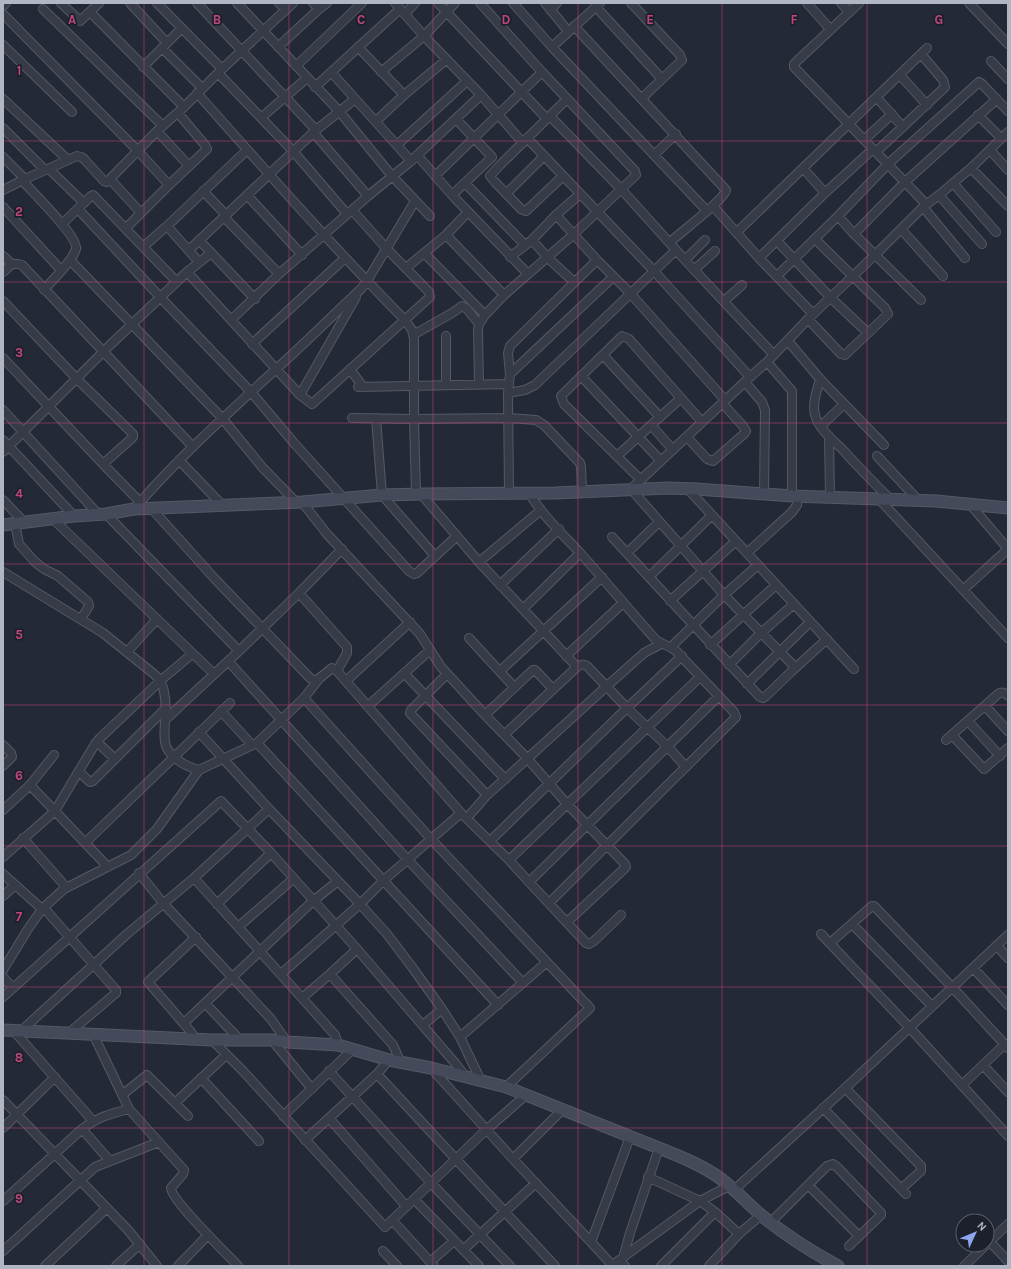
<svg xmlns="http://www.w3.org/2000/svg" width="1011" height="1269" font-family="Karla,sans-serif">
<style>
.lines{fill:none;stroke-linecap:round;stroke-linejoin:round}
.street-casing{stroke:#545965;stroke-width:10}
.secondary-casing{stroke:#545965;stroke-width:13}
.street{stroke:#373b47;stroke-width:8}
.secondary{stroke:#454a5a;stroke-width:11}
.grid{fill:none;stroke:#bd477a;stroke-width:1;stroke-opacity:0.55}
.grid-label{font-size:13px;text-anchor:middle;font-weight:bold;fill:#bd477a;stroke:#1c202c;stroke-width:3.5;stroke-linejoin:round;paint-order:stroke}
</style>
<rect width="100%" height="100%" fill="#232937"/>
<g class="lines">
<defs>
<path id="street" d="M 61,3 L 80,21 L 99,3
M 130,3 L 167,43
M 157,3 L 222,69
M 197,3 L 316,130
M 237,3 L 339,111 L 392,176 L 430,216
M 279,3 L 286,10
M 395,3 L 424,36 L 481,95 L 523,143
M 438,3 L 547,119
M 513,3 L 552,47 L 707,211
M 545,3 L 568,31
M 631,3 L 680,55 L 682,60 L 642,98
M 807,3 L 830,29
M 841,3 L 849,12
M 859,3 L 796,62 L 794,64 L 794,67 L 926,204
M 969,3 L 1008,44
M 3,6 L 6,3
M 596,7 L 662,79
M 43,9 L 163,126
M 319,9 L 327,3
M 550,10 L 557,3
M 90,12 L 184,107
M 3,14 L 138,151 L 169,185
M 405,14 L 415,3
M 574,26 L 726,190 C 724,200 680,233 670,242
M 3,45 L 72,112
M 278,47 L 319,9 L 313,3
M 358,47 L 404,95
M 552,47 L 600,3
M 162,48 L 202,88
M 991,61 L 1008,79
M 296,66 L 362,3
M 143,67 L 181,29
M 331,72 L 411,161
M 381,72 L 424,36 L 455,3
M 218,73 L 293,151 L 347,214
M 900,75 L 927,105
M 315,87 L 400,9
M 197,93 C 265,170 332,246 404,319 L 412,330 L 414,339 L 414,419 L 416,494
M 877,98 L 903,127
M 3,99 L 68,160
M 978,115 L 1001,138
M 550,116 L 621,189 L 685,260 L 774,355
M 262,117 L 307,78
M 376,121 L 404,95 L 446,60
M 3,128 L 45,170
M 157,131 L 189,166
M 313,132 L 368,196
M 527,138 L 653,270 L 750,377
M 864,140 L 892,114
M 397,145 L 467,81
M 990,150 L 1008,170
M 876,152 L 945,87 L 943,80 L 921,54
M 417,155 L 452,195 L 527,273
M 654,155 L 676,134
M 3,157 L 25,179
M 803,168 L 825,193
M 971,168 L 1008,206
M 49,169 L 84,203
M 435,176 L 542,72
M 563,176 L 526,211 L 521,209 L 494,181 L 490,176 L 500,165 L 567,99
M 110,179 L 141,213
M 22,180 C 31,191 79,237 76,249 C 72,262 53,279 44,290
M 465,183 L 525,245
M 953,183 L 996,232
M 3,190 L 25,179 L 77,156 L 81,157 L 84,159 L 104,181 L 107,182 L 157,131 L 184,107 L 222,69 L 293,3
M 203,191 L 226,215
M 506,194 L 544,156
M 247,195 L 302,255
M 452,195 L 492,157 L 456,119
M 939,195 L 982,244
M 713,206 L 759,258 L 813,314
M 3,207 L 61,270
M 923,207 L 965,258
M 78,209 L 161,298 L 251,392 L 294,443 L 409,571 L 414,574 L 417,573 L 457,536
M 556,215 L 597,260 L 630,293 L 725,400
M 838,216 L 854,234 L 921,300
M 224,217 L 279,274
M 62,224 L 91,196 L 93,195 L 177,282
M 126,228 L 169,185 L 207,149 L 205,145 L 178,113
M 901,229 L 943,276
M 737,232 L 927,48
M 854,234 L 905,182 L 997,99
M 446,235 L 504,295
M 199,240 L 255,299
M 532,240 L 548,258 L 574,282
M 777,241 L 831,298 L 868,333
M 143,247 L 167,226
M 189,250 L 316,130 L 355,99
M 425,254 L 485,315
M 3,256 L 12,264 L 3,272
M 510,257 L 532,240 L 556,215 L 580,194
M 759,258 L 825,193 L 873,149
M 70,260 L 222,418 L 262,467 L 296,502
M 685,260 L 705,240
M 199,262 L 167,226 L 247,150
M 12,264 L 18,264 L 22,265 L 193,447
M 406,268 L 446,235 L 468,212
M 694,270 L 715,251
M 187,272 L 300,395 L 312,404 L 430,297 L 429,292 L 386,248 L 352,210
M 777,276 L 838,216 L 888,164 L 979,82 L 982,84 L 1008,111
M 3,301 L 77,379 L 133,434 L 133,437 L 131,439 L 103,464
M 724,301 L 742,285
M 808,319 L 841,354 L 845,355 L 888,314 L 885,308 L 815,239
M 231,320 L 279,274 L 368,196 L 411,161 L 481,95
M 413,335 L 452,313 L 462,306 L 467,309 L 479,324
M 446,336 L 446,385
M 788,341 L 820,379 L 884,445
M 252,344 L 345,258
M 603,355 L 660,417
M 3,358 L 103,464 L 140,502
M 767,362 L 792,391 L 792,496
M 350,369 L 363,387
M 510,374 L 508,353 L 510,346 L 597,260
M 581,376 L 661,461
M 820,379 C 817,391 811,405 816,418 C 820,430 834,441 843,450 C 858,467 874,483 890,499
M 745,382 L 762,402 L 765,410 L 764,494
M 479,385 L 478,330 L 479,324 L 485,315 L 504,295 L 574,234 L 636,175 L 635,171 L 542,72 L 480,3
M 358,387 L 509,384
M 508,393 L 525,390 L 535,385 L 676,250
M 300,395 L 356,297
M 3,410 L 98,514
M 352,418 L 414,419 L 508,418 L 536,420 L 544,425 L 580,463 L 581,467 L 582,492
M 376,418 L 382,495 L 435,556
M 651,425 L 673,450
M 821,426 L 844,404
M 829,436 L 830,498
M 687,437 L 707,459 L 713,461 L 744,434 L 746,431 L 743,426 L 722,403
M 3,440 L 74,516
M 3,452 L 110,345 L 187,272 L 211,253
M 617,456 L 681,398
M 877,456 L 919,501
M 179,460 L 223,506
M 641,480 L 564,404 L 561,396 L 622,336 L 629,339 L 702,422
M 687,488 L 854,669
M 421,494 L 479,562 L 577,667
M 509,494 L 508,393 L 510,374 L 613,277
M 530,494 C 543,517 564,535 581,554 C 607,583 631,612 656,640 C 663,645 670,646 676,651 L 734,712 L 736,717 L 549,903
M 879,499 L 1008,638
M 3,500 L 24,522
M 302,502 L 327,534 L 420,634 L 441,667 L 485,715 L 527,758 L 567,804 L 625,864 L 626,867 L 624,869 L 567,922
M 969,503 L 1008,549
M 134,509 C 177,459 226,415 275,370 C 304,344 332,316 361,289 L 367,281 L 415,201
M 152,509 L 215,579 L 310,678 L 316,681 L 332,668 L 337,671 L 461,813 L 509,860 L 529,882 L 586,943 L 589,944 L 594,941 L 621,915
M 106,514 L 239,651
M 53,519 L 214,674
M 15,523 L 19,544 L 35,562 L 44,569 L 58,576 L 88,602 L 89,606 L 81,619
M 612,537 L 760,697 L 763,698 L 766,696 L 791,672 L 794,667 L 792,664 L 724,595 L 631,489 L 750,377 L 767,362 L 808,319 L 876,254 L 923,207 L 939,195 L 971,168 L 1008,132
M 627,553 L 659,522
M 747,553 L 792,512 L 797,505 L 798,496
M 479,562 L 541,510
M 3,572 L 103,633 L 154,674 C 156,676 159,678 160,681 C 164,686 164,693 165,698 C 167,713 163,728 165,742 C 167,757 187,767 199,770
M 649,577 L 712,515
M 500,585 L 559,529
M 963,590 L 1008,549
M 299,593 L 342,549
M 670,601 L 736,541
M 523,609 L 580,553
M 469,638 L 514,687
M 710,645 L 776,585
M 671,647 L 724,595 L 758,565
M 127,652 L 157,619
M 566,656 L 623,603
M 228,661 L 408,860 L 523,983
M 729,665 L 761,633 L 794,604
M 793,670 L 827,639
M 500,671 L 602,577
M 404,673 L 505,779
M 447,674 L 411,710 L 410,713 L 487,795
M 346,681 L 410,622
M 747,684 L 810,622
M 304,698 L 319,679
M 368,706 L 430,650
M 985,706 L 1008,731
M 221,711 L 252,745
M 485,715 L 533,670 L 535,670 L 553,689
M 165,720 L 239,651 L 299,593 L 347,647 L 347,653 L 337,671
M 968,721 L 1000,756
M 199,732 L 269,809 L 360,904 L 387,934 L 412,967 L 442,1009 L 460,1037 L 481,1081
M 505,734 L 577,667 C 581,664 583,664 587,666 L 627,708 L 668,747 L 686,767
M 952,735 L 984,769 L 1008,748
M 946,740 L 998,694 C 1003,691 1005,693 1008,696
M 97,742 L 115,759
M 257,743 L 498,1005
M 3,745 L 11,753 L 12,757 L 3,766
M 79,772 L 90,782 L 93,781 L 166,708
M 30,785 L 108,867
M 3,810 L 30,785 L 54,755
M 467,818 L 487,795 L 505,779 L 607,686 L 644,653 L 661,644
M 23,838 L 66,887
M 490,841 L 627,708 L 682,656
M 85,843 L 230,703
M 3,857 L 55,811 L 95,744 L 100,738 L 160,681 L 192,654
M 509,860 L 700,677
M 139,873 L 163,903 L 271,1019 L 287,1042
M 3,874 L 42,909
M 194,878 L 302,998 L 335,1035 L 338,1045
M 529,882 L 719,696
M 3,896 L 15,885
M 217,904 L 271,853
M 44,908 L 116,990 L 116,993 L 69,1033
M 852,924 L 932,1006
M 238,927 L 293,879
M 821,934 L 909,1027 L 1008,1136
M 830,943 L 872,906 L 874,906 L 953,988 L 1008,1048
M 997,946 L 1008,958
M 973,968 L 1008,1005
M 3,970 L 28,929 L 42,909 L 64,889 L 131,855 L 157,829 L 199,770 L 257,743 L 304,698 L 431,839 L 590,1008 L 506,1087
M 281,974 L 360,904 L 384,880 L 461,813
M 330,974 L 393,1045 L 400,1061
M 3,977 L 13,988
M 3,997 L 221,801 L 271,853 L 357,949 L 455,1063 L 466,1077
M 302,998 L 330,974 L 357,949
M 205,1003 L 239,1039
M 184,1023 L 313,901 L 338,881
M 423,1025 L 442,1009
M 13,1030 L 93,1121
M 21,1031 L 127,934 L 194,878 L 269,809
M 93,1034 L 129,1109 L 184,1170 L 183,1174 L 171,1188 C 171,1200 227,1254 238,1266
M 460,1037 L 547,962
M 195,1039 L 191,1032 L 148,982 L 196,937
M 212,1040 L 243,1071 L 385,1227 L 486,1130 L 526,1095
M 272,1040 L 312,1089
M 983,1065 L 1008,1092
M 431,1068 L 513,1159 L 591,1242 L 612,1265
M 329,1071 L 430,1182 L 510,1266
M 377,1074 L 555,1266
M 201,1078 L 259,1141
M 962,1085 L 1005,1044
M 845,1088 L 921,1166 L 921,1171 L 901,1189
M 122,1095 L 147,1075 L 188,1116
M 3,1100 L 128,1230 L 157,1266
M 175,1103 L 226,1055
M 823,1108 L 906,1194
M 283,1116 L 353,1049
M 329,1118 L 406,1206
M 3,1128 L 55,1077
M 82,1129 L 110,1161
M 305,1140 L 377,1074 L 389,1060
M 513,1159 L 562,1110
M 648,1177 L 700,1201 L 715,1212 L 739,1234
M 808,1185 L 859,1236
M 734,1190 L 840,1093 L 1008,935
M 414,1199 L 479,1266
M 3,1201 L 82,1129 C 98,1117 109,1114 129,1109
M 392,1220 L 434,1266
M 771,1222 L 827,1166 L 833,1164 L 837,1167 L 881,1213 L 881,1215 L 849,1246
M 591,1242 L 630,1137
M 990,1242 L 1008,1261
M 987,1244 L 1008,1224
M 463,1250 L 536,1183
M 3,1251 L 95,1167 L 159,1142
M 383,1251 L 397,1266
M 623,1258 L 630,1233 L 659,1148
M 619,1261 L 625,1266
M 430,1262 L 454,1241
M 45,1266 L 107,1208
M 116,1266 L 140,1244
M 178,1266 L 208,1235
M 611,1266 L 700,1201 L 729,1186
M 661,1266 L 715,1212
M 709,1266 L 739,1234 L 761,1215
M 964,1266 L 986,1245"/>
<path id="secondary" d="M 3,525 L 74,516 L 106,514 L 134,509 L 302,502 L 382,495 L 421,494 L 555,493 L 668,488 L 697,489 L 792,496 L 936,501 L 1008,508
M 3,1030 L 212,1040 L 272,1040 L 287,1042 L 338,1045 L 389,1060 L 431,1068 L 506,1087 L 659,1148 C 679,1156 699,1164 717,1176 C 733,1187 746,1202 761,1215 C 785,1235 810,1251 838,1266"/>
</defs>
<use href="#street" class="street-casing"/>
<use href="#secondary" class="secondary-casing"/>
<use href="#street" class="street"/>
<use href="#secondary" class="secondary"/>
</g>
<path class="grid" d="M 144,3 L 144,1266M 289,3 L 289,1266M 433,3 L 433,1266M 578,3 L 578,1266M 722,3 L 722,1266M 867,3 L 867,1266M 3,141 L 1008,141M 3,282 L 1008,282M 3,423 L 1008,423M 3,564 L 1008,564M 3,705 L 1008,705M 3,846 L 1008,846M 3,987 L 1008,987M 3,1128 L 1008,1128"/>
<g class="grid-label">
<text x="72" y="24">A</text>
<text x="217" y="24">B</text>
<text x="361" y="24">C</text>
<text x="506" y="24">D</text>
<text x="650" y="24">E</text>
<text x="794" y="24">F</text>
<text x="939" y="24">G</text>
<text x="19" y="75">1</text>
<text x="19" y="216">2</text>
<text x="19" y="357">3</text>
<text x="19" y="498">4</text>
<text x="19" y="639">5</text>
<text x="19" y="780">6</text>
<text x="19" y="921">7</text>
<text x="19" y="1062">8</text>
<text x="19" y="1203">9</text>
</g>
<rect width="1011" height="1269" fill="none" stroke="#b1b6c4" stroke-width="8"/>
<g transform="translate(975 1233) rotate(46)"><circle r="19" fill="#1c202c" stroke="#585c69"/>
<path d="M0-3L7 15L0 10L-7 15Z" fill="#8da5ed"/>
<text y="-6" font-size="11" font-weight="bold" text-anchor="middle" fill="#b1b6c4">N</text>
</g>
</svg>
